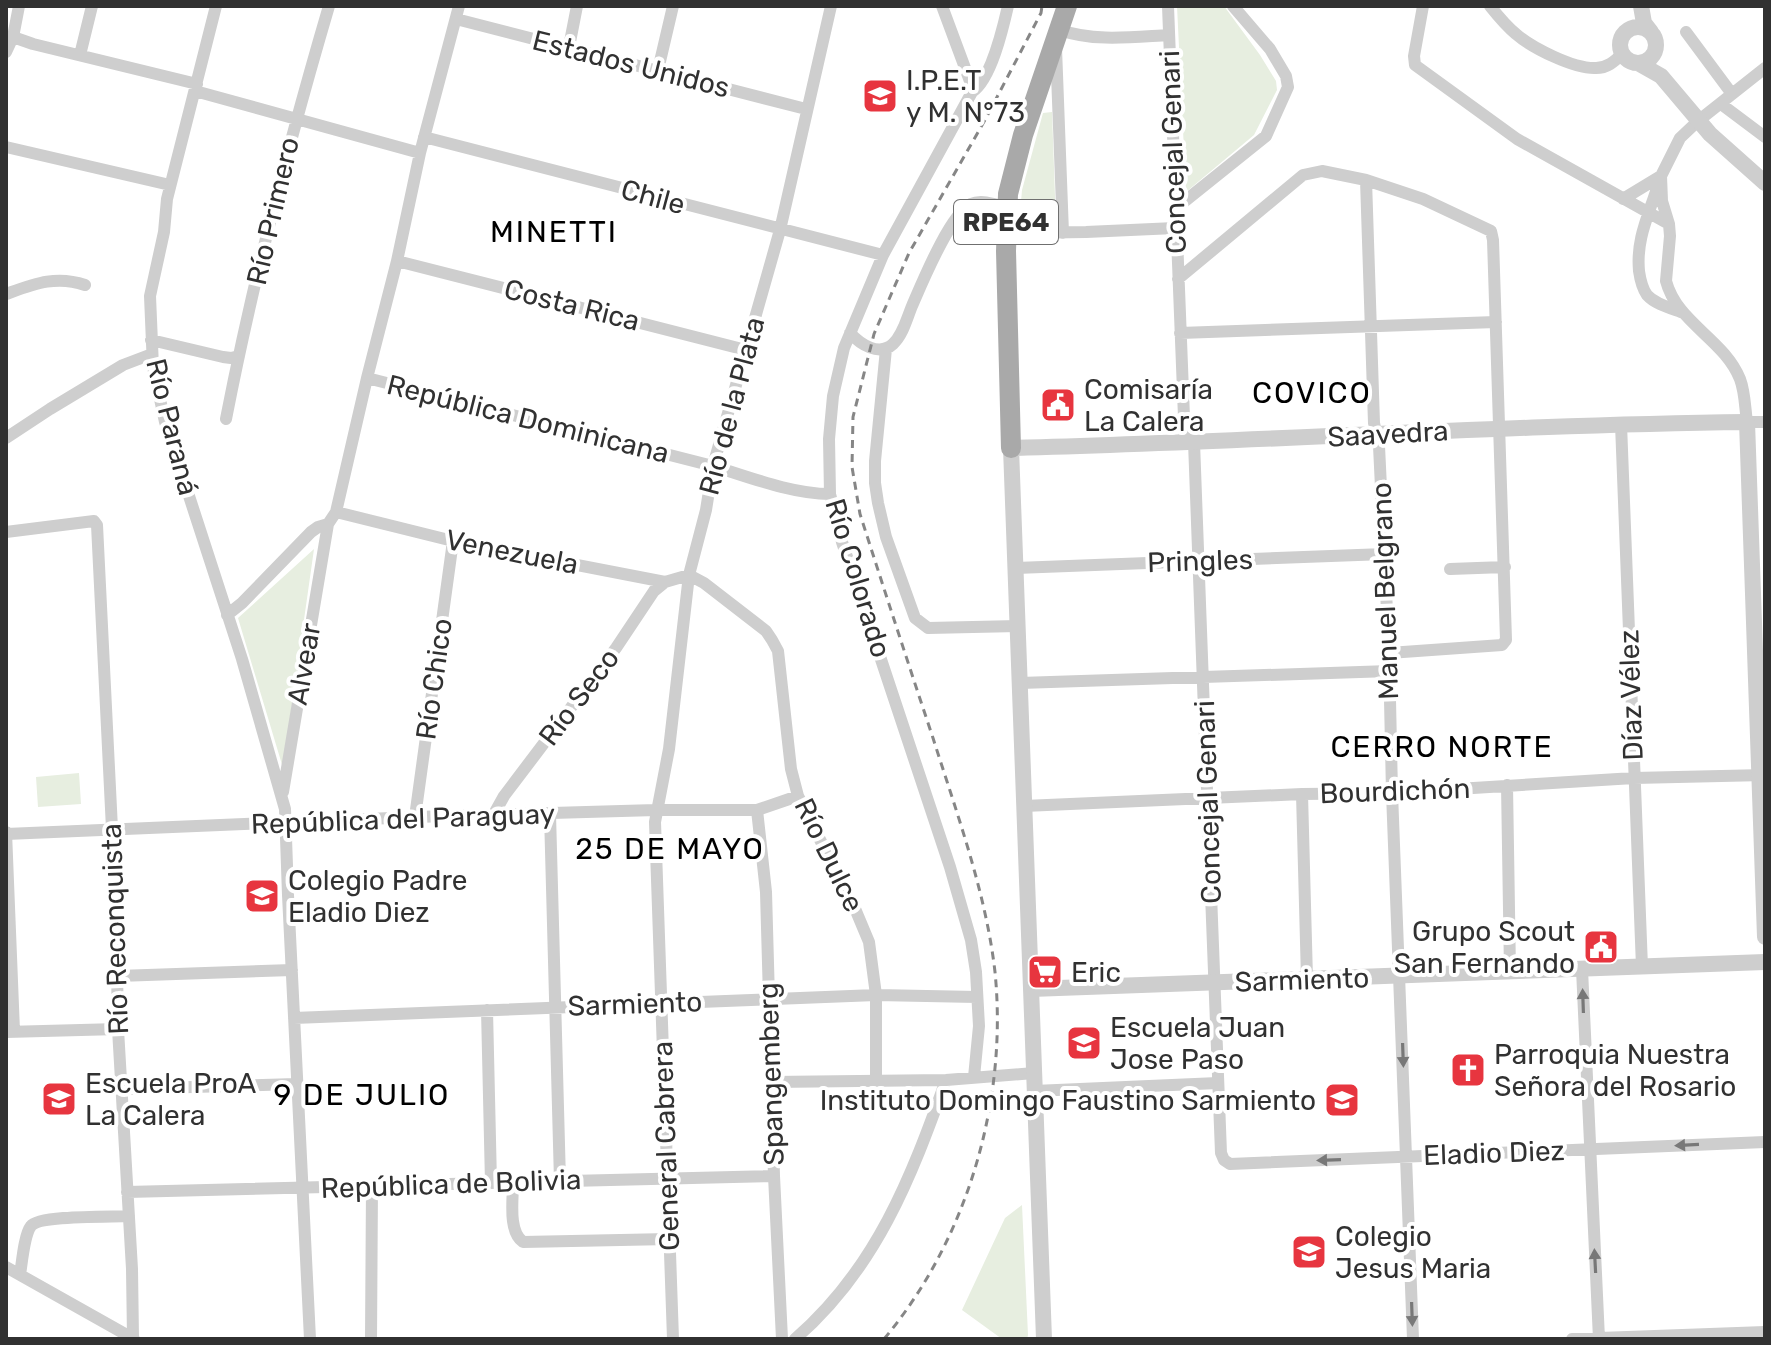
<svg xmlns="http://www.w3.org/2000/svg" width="1771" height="1345" font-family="Rubik,sans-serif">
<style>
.green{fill:#e7eee0}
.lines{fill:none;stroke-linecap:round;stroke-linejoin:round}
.minor{stroke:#cecece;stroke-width:12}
.tertiary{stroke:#cecece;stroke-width:16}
.primary{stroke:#a9a9a9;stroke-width:20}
.rail{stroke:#868686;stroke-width:3;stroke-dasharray:8 6;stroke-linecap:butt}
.oneway{fill:#787878}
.labels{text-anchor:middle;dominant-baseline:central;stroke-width:8;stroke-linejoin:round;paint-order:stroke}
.shield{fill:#fff;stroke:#6f6f6f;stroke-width:2}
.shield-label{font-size:26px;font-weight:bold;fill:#313131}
.street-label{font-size:28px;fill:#313131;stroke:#fff}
.poi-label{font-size:28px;fill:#313131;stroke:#fff;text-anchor:start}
.neighbourhood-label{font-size:30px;letter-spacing:2px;fill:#000;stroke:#fff}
</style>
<rect width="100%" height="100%" fill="#fff"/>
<path class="green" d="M 1177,6 L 1224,6 L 1260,55 L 1276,81 L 1277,90 L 1254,135 L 1186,192 Z
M 1052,112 L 1056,224 L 1019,225 L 1022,190 L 1043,113 Z
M 314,549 L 283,768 L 238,618 Z
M 79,773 L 81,804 L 38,807 L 36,777 Z
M 1022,1205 L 1028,1335 L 1027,1339 L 1002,1339 L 962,1310 L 1005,1218 Z"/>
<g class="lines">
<path class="minor" d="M 216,6 L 167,199 L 164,232 L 150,296 L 153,367 L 165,422 L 242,659 L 285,809 L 288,895 L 310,1339
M 942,6 L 971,84 L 972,92 L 883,255 L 844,348 L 833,396 L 829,439 L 830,494 L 842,542 L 950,867 L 971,940 L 976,972 L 979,1026 L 974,1077
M 1168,6 L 1185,443
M 1423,6 L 1414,56 L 1415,65 L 1517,139 L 1669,224
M 1490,6 C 1498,16 1506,26 1516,34 C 1532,48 1574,69 1596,68 C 1607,68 1614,62 1622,54
M 456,19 L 806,109
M 1060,30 C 1095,42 1132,37 1169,35
M 1686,32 L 1732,94
M 13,37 L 33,44 L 197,84
M 569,47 L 577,6
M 1056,48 L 1063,233
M 6,52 L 13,37 L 19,6
M 80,55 L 92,6
M 1765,68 L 1698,121 L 1680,138 L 1661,176 L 1662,201 L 1669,224 L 1670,236 L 1666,281 C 1677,323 1724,339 1740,379 C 1745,392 1745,408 1747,422 L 1765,422
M 658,70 L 673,6
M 195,91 L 420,153
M 972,92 C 991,80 1003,28 1008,6
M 1721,104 L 1765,137
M 424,137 L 883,255
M 6,147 L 170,185
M 1366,180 L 1374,423 L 1379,446 L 1389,653 L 1392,793 L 1413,1339
M 1658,185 C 1649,215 1636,238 1639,271 C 1640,278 1642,288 1647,295 C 1655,304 1670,308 1681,312
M 1623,199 L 1661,176
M 1175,209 L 1266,136 L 1288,87 L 1286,76 L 1270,49 L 1233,6
M 1006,233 L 1086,232 L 1175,228
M 397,261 L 746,350
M 1178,279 L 1303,175 L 1322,171 L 1366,180 L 1423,199 L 1491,231 L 1493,240 L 1506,640 L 1502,645 L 1389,653
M 6,294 C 34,284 56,275 85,285
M 850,333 C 860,344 879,357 893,344 C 903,335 907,318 912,306 C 922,283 950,214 971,204 C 982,199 995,205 1007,207
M 1180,333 L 1496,322
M 151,340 L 223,357 L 231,358 L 239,356
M 886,349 L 875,461 L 875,483 L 878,503 L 886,537 L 915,618 L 928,628 L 1018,626
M 367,378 L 713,466 C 749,477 792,494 830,494
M 226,419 C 253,280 289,142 329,6
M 1621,424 L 1642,967
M 6,438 L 50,409 L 123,365 L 152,354
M 1194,442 C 1204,679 1210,916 1221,1153 L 1224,1160 L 1230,1164 L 1765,1142
M 336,512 L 453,541 L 665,582 L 689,575 L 704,583 L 766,631 L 772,640 L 778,651 L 791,769 L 798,796 L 856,911 L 869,942 L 876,995 L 876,1081
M 6,532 L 94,521 L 97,525 L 116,910 L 118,1029 L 132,1269 L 133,1338
M 1016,568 L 1385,554
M 1450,569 L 1505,567
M 227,615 L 242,603 L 311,532 L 318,527 L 328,524
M 1020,683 L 1390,671
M 1507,785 L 1510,972
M 283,792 L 328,524 L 336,512 L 367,378 L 397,261 L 420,153 L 459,6
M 1302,794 L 1307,979
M 1024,806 L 1302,794 L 1392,793 L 1634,778 L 1765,775
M 757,810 L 766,892 L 774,1176 L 782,1339
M 494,814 L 504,796 L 616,648 L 654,591 L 665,582
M 550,814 L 560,1181
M 415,817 L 453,541
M 6,832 L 14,1031
M 6,834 L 415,817 L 656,810 L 757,810 L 798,796
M 1582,969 L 1599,1339
M 118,976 L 292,970
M 487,1010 L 491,1183
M 294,1018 L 876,995 L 977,997
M 6,1032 L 118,1029
M 772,1082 L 946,1080 L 1034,1073
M 121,1089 L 296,1084
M 1034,1091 L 1218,1083
M 513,1183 C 513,1200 508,1231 523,1242 L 669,1239
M 127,1192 L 774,1176
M 6,1267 L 134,1339
M 20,1275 C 22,1263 24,1235 31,1226 C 39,1215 112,1217 129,1216
M 371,1339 L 372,1186
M 673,1339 L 655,822 L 669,749 L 689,575 L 706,510 L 713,466 L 780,230 L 831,6
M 795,1339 C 876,1269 911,1178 946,1080
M 1572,1339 L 1765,1332"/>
<path class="tertiary" d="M 1641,6 L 1644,23 L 1651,32
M1620 45a18 18 0 1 1 36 0a18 18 0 1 1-36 0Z
M 1638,63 L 1661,76 L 1710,134 L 1765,183
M 1031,989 L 1765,962
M 1044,1339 L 1011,448 C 1256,442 1502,425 1747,422 L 1765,937"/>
<path class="primary" d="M 1011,448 L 1006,251 L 1008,194 L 1023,135 L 1067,6"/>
<path class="rail" d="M 884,1339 C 967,1240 1008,1101 995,972 C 986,893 957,814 933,738 C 908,663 884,589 860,514 L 852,467 L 853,417 L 874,334 L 909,253 L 985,120 L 1041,13 L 1042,6"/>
</g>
<defs><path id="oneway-solid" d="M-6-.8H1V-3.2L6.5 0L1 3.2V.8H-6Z" transform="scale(2)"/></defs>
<g class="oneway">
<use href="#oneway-solid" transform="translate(1583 1001) rotate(-92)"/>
<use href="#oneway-solid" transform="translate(1403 1055) rotate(88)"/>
<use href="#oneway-solid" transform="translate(1687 1145) rotate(177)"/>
<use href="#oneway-solid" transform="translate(1329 1160) rotate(178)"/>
<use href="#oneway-solid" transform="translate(1595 1261) rotate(-93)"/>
<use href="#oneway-solid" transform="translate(1412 1314) rotate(88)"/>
</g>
<defs>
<symbol id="school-square" viewBox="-11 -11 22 22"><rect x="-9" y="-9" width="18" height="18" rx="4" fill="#e7353f" stroke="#fff"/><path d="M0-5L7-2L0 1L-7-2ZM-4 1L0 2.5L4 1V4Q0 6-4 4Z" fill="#fff"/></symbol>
<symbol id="civic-square" viewBox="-11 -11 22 22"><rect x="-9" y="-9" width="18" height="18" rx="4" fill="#e7353f" stroke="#fff"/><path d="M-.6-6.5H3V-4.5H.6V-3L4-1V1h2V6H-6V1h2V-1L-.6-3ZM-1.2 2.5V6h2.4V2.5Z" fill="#fff"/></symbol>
<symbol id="supermarket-square" viewBox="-11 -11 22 22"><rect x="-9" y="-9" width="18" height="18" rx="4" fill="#e7353f" stroke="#fff"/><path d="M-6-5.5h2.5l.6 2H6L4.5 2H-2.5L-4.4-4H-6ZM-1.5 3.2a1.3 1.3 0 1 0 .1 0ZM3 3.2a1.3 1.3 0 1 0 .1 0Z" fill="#fff"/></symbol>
<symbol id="church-square" viewBox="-11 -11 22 22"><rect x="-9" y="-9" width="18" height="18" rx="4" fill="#e7353f" stroke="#fff"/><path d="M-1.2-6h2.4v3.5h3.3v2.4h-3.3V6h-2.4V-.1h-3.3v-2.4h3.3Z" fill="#fff"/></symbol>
</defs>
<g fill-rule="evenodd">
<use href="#school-square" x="860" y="76" width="40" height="40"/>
<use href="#civic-square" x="1038" y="385" width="40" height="40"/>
<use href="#school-square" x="242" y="876" width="40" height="40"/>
<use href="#civic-square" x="1581" y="927" width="40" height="40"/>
<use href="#supermarket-square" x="1025" y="952" width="40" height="40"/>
<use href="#school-square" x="1064" y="1023" width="40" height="40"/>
<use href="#church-square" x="1448" y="1050" width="40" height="40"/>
<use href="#school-square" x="39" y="1079" width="40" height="40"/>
<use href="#school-square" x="1322" y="1080" width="40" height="40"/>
<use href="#school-square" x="1289" y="1232" width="40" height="40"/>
</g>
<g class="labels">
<rect class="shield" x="954" y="200" width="104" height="44" rx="6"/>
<g class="shield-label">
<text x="1006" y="222">RPE64</text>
</g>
<g class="street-label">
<text transform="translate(631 64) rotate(14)">Estados Unidos</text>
<text transform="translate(1173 152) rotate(-92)">Concejal Genari</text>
<text transform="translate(653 197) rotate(15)">Chile</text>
<text transform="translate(273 211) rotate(-77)">Río Primero</text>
<text transform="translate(572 305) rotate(14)">Costa Rica</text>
<text transform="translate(732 406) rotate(-75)">Río de la Plata</text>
<text transform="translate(528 419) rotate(14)">República Dominicana</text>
<text transform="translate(172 427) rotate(76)">Río Paraná</text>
<text transform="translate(1388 434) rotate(-3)">Saavedra</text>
<text transform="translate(512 552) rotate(11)">Venezuela</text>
<text transform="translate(1200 561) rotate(-2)">Pringles</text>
<text transform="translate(858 578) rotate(73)">Río Colorado</text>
<text transform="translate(1385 591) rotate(-92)">Manuel Belgrano</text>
<text transform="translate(304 664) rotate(-80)">Alvear</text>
<text transform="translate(434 679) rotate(-82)">Río Chico</text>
<text transform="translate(1631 695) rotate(-92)">Díaz Vélez</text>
<text transform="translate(579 697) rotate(-53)">Río Seco</text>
<text transform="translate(1395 791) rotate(-2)">Bourdichón</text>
<text transform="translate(1208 802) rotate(-92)">Concejal Genari</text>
<text transform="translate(403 819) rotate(-2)">República del Paraguay</text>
<text transform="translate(829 855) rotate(64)">Río Dulce</text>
<text transform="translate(115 929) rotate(-92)">Río Reconquista</text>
<text transform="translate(1302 980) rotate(-2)">Sarmiento</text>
<text transform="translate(635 1004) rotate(-2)">Sarmiento</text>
<text transform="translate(771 1074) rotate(-92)">Spangemberg</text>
<text transform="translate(666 1146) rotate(-92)">General Cabrera</text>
<text transform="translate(1494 1153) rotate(-2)">Eladio Diez</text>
<text transform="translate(451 1184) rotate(-2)">República de Bolivia</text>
</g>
<g class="poi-label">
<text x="906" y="80">I.P.E.T<tspan x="906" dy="32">y M. N°73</tspan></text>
<text x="1084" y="389">Comisaría<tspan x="1084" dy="32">La Calera</tspan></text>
<text x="288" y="880">Colegio Padre<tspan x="288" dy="32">Eladio Diez</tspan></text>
<text x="1575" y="931" text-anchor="end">Grupo Scout<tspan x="1575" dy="32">San Fernando</tspan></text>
<text x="1071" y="972">Eric</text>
<text x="1110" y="1027">Escuela Juan<tspan x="1110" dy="32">Jose Paso</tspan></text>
<text x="1494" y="1054">Parroquia Nuestra<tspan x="1494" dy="32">Señora del Rosario</tspan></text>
<text x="85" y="1083">Escuela ProA<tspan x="85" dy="32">La Calera</tspan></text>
<text x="1316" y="1100" text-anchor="end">Instituto Domingo Faustino Sarmiento</text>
<text x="1335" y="1236">Colegio<tspan x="1335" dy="32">Jesus Maria</tspan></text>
</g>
<g class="neighbourhood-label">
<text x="554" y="232">MINETTI</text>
<text x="1312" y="393">COVICO</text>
<text x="1442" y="747">CERRO NORTE</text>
<text x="670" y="849">25 DE MAYO</text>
<text x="362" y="1095">9 DE JULIO</text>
</g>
</g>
<rect width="1771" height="1345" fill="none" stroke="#313131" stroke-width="16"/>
</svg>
